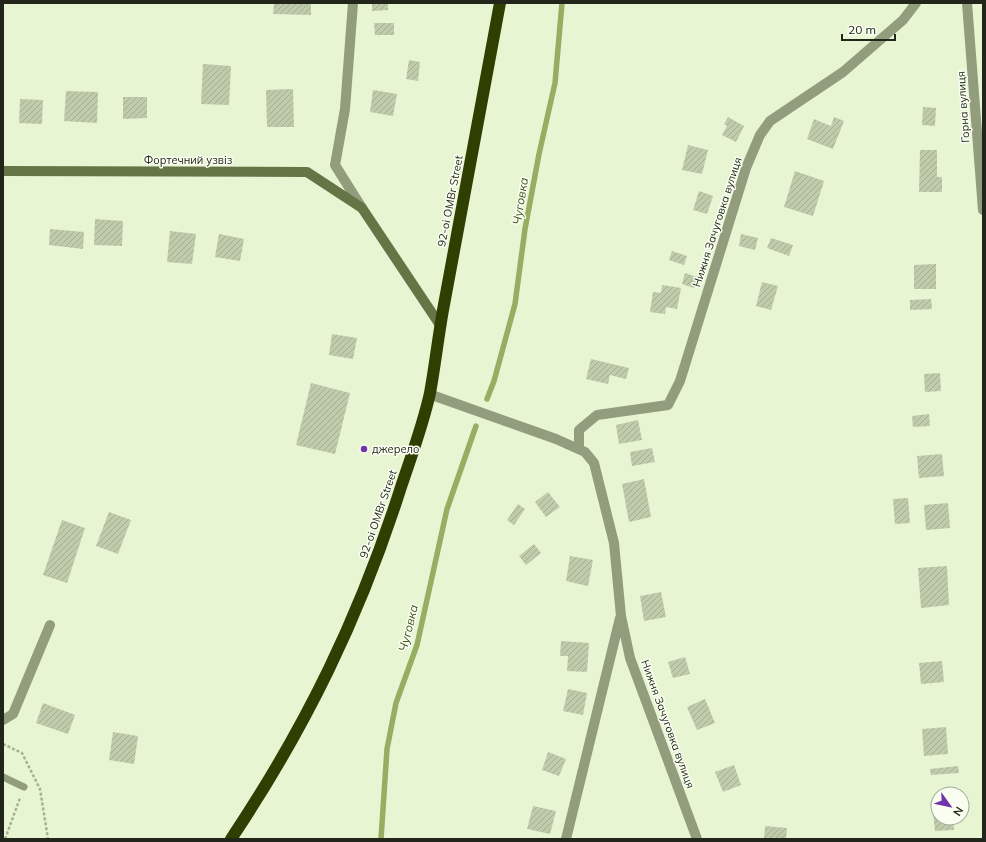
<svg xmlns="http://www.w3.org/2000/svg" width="986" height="842" font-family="Mulish,sans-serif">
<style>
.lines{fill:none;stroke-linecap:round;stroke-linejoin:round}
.stream{stroke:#95ae62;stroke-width:5.5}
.building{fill:url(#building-hatch)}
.path{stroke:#a6b096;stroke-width:2.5;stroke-dasharray:3 2;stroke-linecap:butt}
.lane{stroke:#919d7d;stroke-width:7}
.street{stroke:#919d7d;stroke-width:10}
.secondary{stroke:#657546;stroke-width:10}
.highway{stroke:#2f3f01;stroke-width:12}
.poi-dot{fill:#7133a9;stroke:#f9fef1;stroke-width:1.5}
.labels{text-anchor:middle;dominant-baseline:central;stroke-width:3;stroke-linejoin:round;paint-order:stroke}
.street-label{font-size:11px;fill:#22261a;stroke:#f9fef1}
.poi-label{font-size:11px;fill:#22261a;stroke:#f9fef1;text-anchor:start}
.water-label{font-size:12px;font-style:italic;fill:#45561f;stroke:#f9fef1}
</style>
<defs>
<pattern id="building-hatch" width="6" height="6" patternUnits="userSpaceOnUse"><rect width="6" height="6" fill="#bfcbab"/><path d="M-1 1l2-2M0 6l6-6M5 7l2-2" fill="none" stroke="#a4ae93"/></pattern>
</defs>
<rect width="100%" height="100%" fill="#e8f5d3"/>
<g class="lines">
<path class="stream" d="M 487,399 L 494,381 L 515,304 L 525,229 L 539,154 L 555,83 L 562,3
M 381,839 L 387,749 L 396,703 L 417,645 L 447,509 L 476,426"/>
</g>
<path class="building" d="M 274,3 L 311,3 L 311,15 L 273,14 Z
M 372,3 L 388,3 L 388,10 L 372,11 Z
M 374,23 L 394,23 L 394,35 L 375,35 Z
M 409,60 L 420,62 L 418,81 L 406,79 Z
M 203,64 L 231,66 L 229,105 L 201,104 Z
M 293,89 L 294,127 L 267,127 L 266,90 Z
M 373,90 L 397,94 L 393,116 L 370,112 Z
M 66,91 L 98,92 L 97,123 L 64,121 Z
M 123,97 L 147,97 L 147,118 L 123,119 Z
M 20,99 L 43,100 L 42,124 L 19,123 Z
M 923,107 L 936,108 L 935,126 L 922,125 Z
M 728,117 L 744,126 L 736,142 L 722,135 L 727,126 L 724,124 Z
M 834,117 L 844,121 L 833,149 L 807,139 L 814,119 L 831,126 Z
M 688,145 L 708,150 L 702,174 L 682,170 Z
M 920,150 L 937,150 L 937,177 L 942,177 L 942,192 L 919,192 Z
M 795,171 L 824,181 L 813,216 L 784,207 Z
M 699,191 L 713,196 L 707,214 L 693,210 Z
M 95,219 L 123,221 L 122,246 L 94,245 Z
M 50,229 L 84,232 L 83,249 L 49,245 Z
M 170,231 L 196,234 L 192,264 L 167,262 Z
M 219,234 L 244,239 L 240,261 L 215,257 Z
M 741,234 L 758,238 L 755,250 L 739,246 Z
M 771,238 L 793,245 L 789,256 L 767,248 Z
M 672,251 L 687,256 L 684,265 L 669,260 Z
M 936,264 L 936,289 L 914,289 L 914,265 Z
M 685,273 L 697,277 L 694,288 L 682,284 Z
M 762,282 L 778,286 L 771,310 L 756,306 Z
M 662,285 L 681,288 L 677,309 L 666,307 L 665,314 L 650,312 L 653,292 L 661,293 Z
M 931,299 L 932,309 L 910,310 L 910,300 Z
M 332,334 L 357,338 L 353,359 L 329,355 Z
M 591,359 L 629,368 L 626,379 L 610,375 L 608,384 L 586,379 Z
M 940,373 L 941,391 L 925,392 L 924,374 Z
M 311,383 L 350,393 L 335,454 L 296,445 Z
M 929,414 L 930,426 L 913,427 L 912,416 Z
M 638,420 L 642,440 L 619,444 L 616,425 Z
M 652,448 L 655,462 L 632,466 L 630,452 Z
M 942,454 L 944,476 L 919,478 L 917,456 Z
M 644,479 L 651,517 L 629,522 L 622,484 Z
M 548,492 L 560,507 L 546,517 L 535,502 Z
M 908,498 L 910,523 L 895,524 L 893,499 Z
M 948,503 L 950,528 L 926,530 L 924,505 Z
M 518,504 L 525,509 L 514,525 L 507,520 Z
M 109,512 L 131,520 L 118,554 L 96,546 Z
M 62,520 L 85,528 L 67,583 L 43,575 Z
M 534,544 L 541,553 L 526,565 L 519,556 Z
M 570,556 L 593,560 L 588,586 L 566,581 Z
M 947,566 L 949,605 L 921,608 L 918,568 Z
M 661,592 L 666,617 L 644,621 L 640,596 Z
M 561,641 L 589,643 L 587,672 L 567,671 L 568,656 L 560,656 Z
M 685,657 L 690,674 L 673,678 L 668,662 Z
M 942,661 L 944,682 L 921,684 L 919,663 Z
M 568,689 L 587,693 L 583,715 L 563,711 Z
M 705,699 L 715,723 L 697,730 L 687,707 Z
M 43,703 L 75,715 L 68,734 L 36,723 Z
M 946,727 L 948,754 L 924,756 L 922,729 Z
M 113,732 L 138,736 L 134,764 L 109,760 Z
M 548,752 L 566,759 L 559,776 L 542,770 Z
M 734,765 L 741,785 L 723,792 L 715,772 Z
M 958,766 L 959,773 L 931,775 L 930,769 Z
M 932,802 L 938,802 L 938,818 L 953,818 L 954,830 L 935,831 Z
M 533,806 L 556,811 L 550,834 L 527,829 Z
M 765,826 L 787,828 L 786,839 L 764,839 Z"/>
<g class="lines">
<path class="path" d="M 3,744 L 22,753 L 40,789 L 48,839
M 5,839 L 20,798"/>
<path class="lane" d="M 3,777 L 24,787"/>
<path class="street" d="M 353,3 L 345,109 L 335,165 L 362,208
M 967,3 L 983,210
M 429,394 L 556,439 L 585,452 L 594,463 L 614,543 L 621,616 L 630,658 L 697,839
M 579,449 L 579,430 L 597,415 L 668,405 L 680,381 L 746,168 L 760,135 L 770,121 L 843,72 L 903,20 L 916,3
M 3,720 L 13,714 L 50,625
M 566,839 L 620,618"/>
<path class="secondary" d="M 3,171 L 307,172 L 362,208 L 440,325"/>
<path class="highway" d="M 231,839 C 306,727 360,616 401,487 C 411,457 423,425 430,393 C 435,366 438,338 443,310 C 462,208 481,105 500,3"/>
</g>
<circle class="poi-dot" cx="364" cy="449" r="4"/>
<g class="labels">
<g class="street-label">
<text transform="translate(963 107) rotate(-94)">Горна вулиця</text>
<text x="188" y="160">Фортечний узвіз</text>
<text transform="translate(450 201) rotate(-79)">92-oi OMBr Street</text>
<text transform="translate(717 222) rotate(-72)">Нижня Зачуговка вулиця</text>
<text transform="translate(378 514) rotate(-71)">92-oi OMBr Street</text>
<text transform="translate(668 724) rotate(70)">Нижня Зачуговка вулиця</text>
</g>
<g class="poi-label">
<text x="372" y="449">джерело</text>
</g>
<g class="water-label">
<text transform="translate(520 201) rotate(-81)">Чуговка</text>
<text transform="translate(408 628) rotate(-76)">Чуговка</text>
</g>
</g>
<rect width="986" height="842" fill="none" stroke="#22261a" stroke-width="8"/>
<g transform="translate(950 806) rotate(123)"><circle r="19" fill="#f9fef1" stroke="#a3a89b"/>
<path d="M0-3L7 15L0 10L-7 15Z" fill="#7133a9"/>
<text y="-6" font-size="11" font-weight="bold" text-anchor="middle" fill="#22261a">N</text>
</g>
<path d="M842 34v6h53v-6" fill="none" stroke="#22261a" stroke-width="2"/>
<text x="848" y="34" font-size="12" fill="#22261a" stroke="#f9fef1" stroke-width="3" paint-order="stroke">20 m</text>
</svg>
